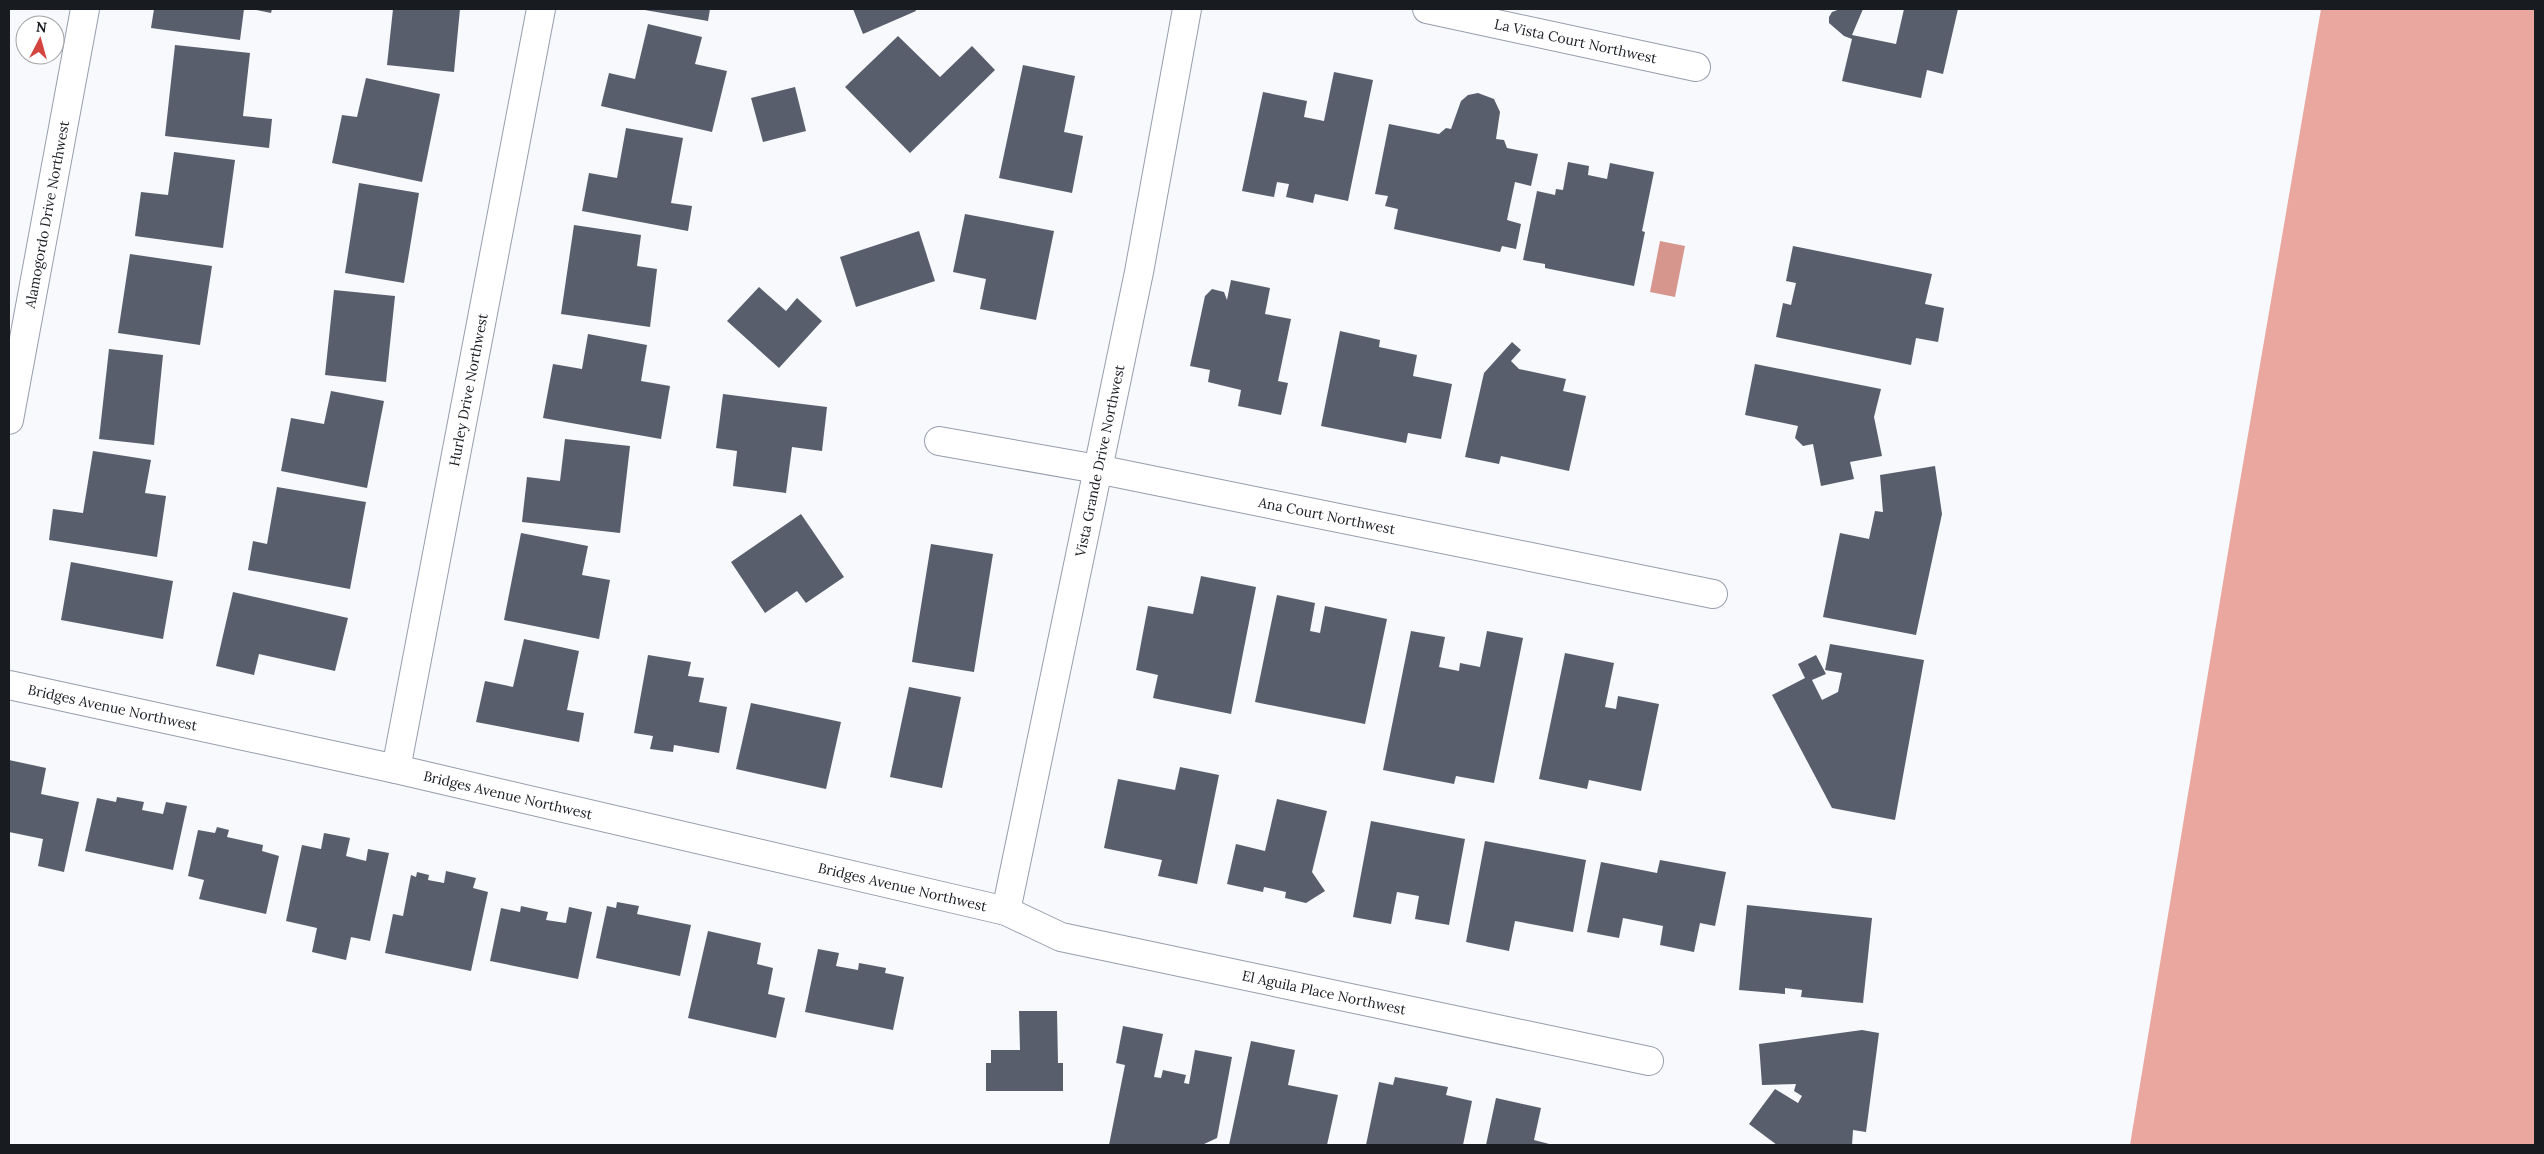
<svg xmlns="http://www.w3.org/2000/svg" width="2544" height="1154" font-family="Lora,serif">
<style>
.forest{fill:#e9a79f}
.water{fill:#d6968e}
.building{fill:#585e6c}
.lines{fill:none;stroke-linecap:round;stroke-linejoin:round}
.minor-casing{stroke:#969dac;stroke-width:30}
.tertiary-casing{stroke:#969dac;stroke-width:30}
.minor{stroke:#fff;stroke-width:28}
.tertiary{stroke:#fff;stroke-width:28}
.labels{text-anchor:middle;dominant-baseline:central;stroke-width:5;stroke-linejoin:round;paint-order:stroke}
.street-label{font-size:14px;fill:#181b20;stroke:#fff}
</style>
<rect width="100%" height="100%" fill="#f8f9fd"/>
<path class="forest" d="M 2321,9 L 2535,9 L 2535,1145 L 2130,1145 L 2232,528 Z"/>
<path class="water" d="M 1660,241 L 1685,246 L 1675,297 L 1650,292 Z"/>
<path class="building" d="M 154,9 L 244,9 L 240,40 L 151,28 Z
M 251,9 L 272,9 L 271,13 Z
M 393,9 L 460,9 L 454,72 L 387,65 Z
M 639,9 L 710,9 L 708,21 Z
M 853,9 L 915,9 L 916,11 L 863,34 Z
M 1840,9 L 1863,9 L 1852,35 L 1896,44 L 1904,9 L 1958,9 L 1943,74 L 1927,70 L 1921,98 L 1842,81 L 1852,39 L 1844,36 L 1829,23 L 1829,17 L 1832,12 Z
M 648,24 L 702,37 L 695,64 L 727,71 L 712,132 L 601,106 L 609,73 L 635,79 Z
M 898,36 L 940,77 L 972,46 L 995,70 L 910,153 L 845,87 Z
M 175,45 L 250,53 L 243,116 L 272,119 L 269,148 L 165,136 Z
M 1023,65 L 1075,76 L 1064,132 L 1083,136 L 1072,193 L 999,178 Z
M 1334,72 L 1373,80 L 1348,201 L 1315,194 L 1313,203 L 1286,197 L 1289,184 L 1277,182 L 1274,197 L 1242,191 L 1263,92 L 1307,101 L 1304,117 L 1324,121 Z
M 366,78 L 440,94 L 422,182 L 332,163 L 342,115 L 357,117 Z
M 795,87 L 806,131 L 763,142 L 751,98 Z
M 1478,93 L 1494,99 L 1500,112 L 1496,139 L 1504,140 L 1507,148 L 1538,154 L 1531,186 L 1515,182 L 1507,220 L 1521,224 L 1516,249 L 1502,246 L 1500,252 L 1394,229 L 1398,209 L 1385,206 L 1388,196 L 1375,194 L 1389,124 L 1439,134 L 1446,128 L 1451,129 L 1461,101 L 1468,95 Z
M 626,128 L 683,138 L 671,203 L 692,206 L 688,231 L 582,211 L 589,173 L 617,178 Z
M 174,152 L 235,160 L 223,248 L 135,236 L 141,192 L 168,195 Z
M 1568,162 L 1589,166 L 1588,175 L 1607,179 L 1610,163 L 1654,172 L 1642,231 L 1645,232 L 1634,286 L 1545,268 L 1545,264 L 1523,260 L 1537,191 L 1555,195 L 1556,189 L 1563,190 Z
M 359,183 L 419,193 L 404,283 L 345,273 Z
M 965,214 L 1054,231 L 1036,320 L 980,309 L 986,279 L 953,272 Z
M 574,225 L 641,235 L 637,266 L 657,269 L 650,327 L 561,314 Z
M 919,231 L 935,281 L 856,307 L 840,257 Z
M 1793,246 L 1932,274 L 1925,304 L 1944,308 L 1938,342 L 1916,338 L 1911,365 L 1776,337 L 1783,303 L 1791,305 L 1796,283 L 1786,281 Z
M 130,254 L 212,266 L 200,345 L 118,333 Z
M 1231,280 L 1270,288 L 1265,314 L 1291,319 L 1278,381 L 1288,383 L 1281,415 L 1238,406 L 1241,390 L 1208,382 L 1210,370 L 1190,366 L 1205,296 L 1212,289 L 1224,292 L 1227,300 Z
M 759,287 L 786,311 L 797,298 L 822,321 L 779,368 L 727,321 Z
M 334,290 L 395,296 L 386,382 L 325,375 Z
M 1340,331 L 1380,340 L 1379,347 L 1417,355 L 1413,376 L 1452,384 L 1441,439 L 1408,433 L 1406,443 L 1321,426 Z
M 588,334 L 647,345 L 641,381 L 670,386 L 661,439 L 543,418 L 553,364 L 582,369 Z
M 1512,342 L 1521,350 L 1511,361 L 1519,369 L 1566,379 L 1563,391 L 1586,396 L 1569,471 L 1501,456 L 1499,464 L 1465,457 L 1484,373 Z
M 109,349 L 163,355 L 154,445 L 99,439 Z
M 1755,364 L 1881,389 L 1874,417 L 1882,456 L 1850,462 L 1854,479 L 1821,486 L 1813,444 L 1803,446 L 1795,438 L 1798,426 L 1745,415 Z
M 331,391 L 384,401 L 367,488 L 281,471 L 291,418 L 324,424 Z
M 723,394 L 827,407 L 822,451 L 792,447 L 786,493 L 733,486 L 737,451 L 716,448 Z
M 565,439 L 630,446 L 620,533 L 522,522 L 527,477 L 560,481 Z
M 93,451 L 151,460 L 145,493 L 166,496 L 157,557 L 49,540 L 53,509 L 83,513 Z
M 1935,466 L 1942,514 L 1916,635 L 1823,617 L 1840,533 L 1869,539 L 1875,511 L 1883,512 L 1880,475 Z
M 277,487 L 366,502 L 350,589 L 248,570 L 253,541 L 267,544 Z
M 801,514 L 844,577 L 806,603 L 797,591 L 765,613 L 731,562 Z
M 521,533 L 588,546 L 582,575 L 610,580 L 599,639 L 504,620 Z
M 931,544 L 993,554 L 974,672 L 912,662 Z
M 71,562 L 173,581 L 163,639 L 61,620 Z
M 1201,576 L 1256,587 L 1231,714 L 1153,698 L 1158,675 L 1136,670 L 1148,606 L 1193,614 Z
M 233,592 L 348,618 L 335,671 L 259,654 L 254,675 L 216,666 Z
M 1277,595 L 1315,603 L 1310,631 L 1320,633 L 1325,606 L 1387,619 L 1365,724 L 1255,702 Z
M 1411,631 L 1445,637 L 1439,667 L 1459,671 L 1460,663 L 1480,667 L 1487,631 L 1523,638 L 1494,783 L 1456,776 L 1454,784 L 1383,770 Z
M 524,639 L 579,651 L 567,710 L 584,713 L 579,742 L 476,722 L 485,681 L 513,687 Z
M 1830,644 L 1924,660 L 1895,820 L 1832,808 L 1772,695 L 1805,678 L 1798,664 L 1816,655 L 1826,674 L 1812,680 L 1822,700 L 1838,692 L 1842,673 L 1825,670 Z
M 1565,653 L 1614,663 L 1605,707 L 1616,709 L 1618,696 L 1659,704 L 1641,791 L 1589,780 L 1587,789 L 1539,779 Z
M 648,655 L 691,662 L 688,676 L 704,678 L 699,702 L 727,707 L 719,753 L 674,745 L 673,752 L 650,749 L 653,736 L 634,733 Z
M 909,687 L 961,697 L 942,788 L 890,777 Z
M 751,703 L 841,722 L 826,789 L 736,769 Z
M 9,760 L 46,768 L 41,794 L 79,802 L 64,872 L 38,866 L 43,839 L 9,832 Z
M 1180,767 L 1219,775 L 1197,884 L 1158,876 L 1162,860 L 1104,848 L 1118,779 L 1175,790 Z
M 117,797 L 144,802 L 142,810 L 163,814 L 166,802 L 187,806 L 173,870 L 85,851 L 97,798 L 116,802 Z
M 1277,799 L 1327,811 L 1312,872 L 1325,891 L 1306,903 L 1285,898 L 1286,892 L 1264,887 L 1263,892 L 1227,884 L 1236,844 L 1265,851 Z
M 1371,821 L 1465,839 L 1449,925 L 1415,919 L 1419,896 L 1397,892 L 1391,924 L 1353,917 Z
M 217,827 L 229,830 L 227,837 L 263,845 L 262,851 L 279,856 L 266,914 L 199,899 L 204,880 L 188,876 L 198,830 L 215,833 Z
M 324,833 L 350,838 L 346,856 L 366,861 L 368,849 L 389,853 L 370,941 L 351,937 L 346,960 L 312,952 L 317,928 L 286,921 L 302,845 L 321,849 Z
M 1485,841 L 1586,860 L 1573,932 L 1515,921 L 1509,951 L 1466,942 Z
M 1660,860 L 1726,872 L 1715,926 L 1700,923 L 1694,952 L 1660,945 L 1663,926 L 1623,918 L 1619,938 L 1587,932 L 1601,862 L 1657,873 Z
M 446,871 L 476,878 L 473,888 L 488,892 L 471,971 L 385,953 L 393,914 L 403,916 L 411,875 L 416,877 L 417,872 L 429,875 L 428,880 L 444,883 Z
M 617,902 L 639,906 L 637,914 L 691,925 L 680,976 L 596,958 L 607,906 L 616,908 Z
M 1747,905 L 1872,918 L 1863,1003 L 1801,997 L 1802,990 L 1785,988 L 1785,994 L 1739,990 Z
M 521,906 L 548,912 L 546,920 L 566,923 L 569,907 L 592,912 L 578,979 L 490,961 L 501,908 L 520,912 Z
M 708,931 L 761,943 L 757,964 L 773,968 L 768,994 L 785,998 L 776,1038 L 688,1018 Z
M 818,949 L 839,953 L 836,966 L 858,970 L 859,963 L 886,968 L 885,973 L 904,977 L 893,1030 L 805,1012 Z
M 1019,1011 L 1057,1011 L 1058,1063 L 1063,1063 L 1063,1091 L 986,1091 L 986,1063 L 991,1063 L 991,1050 L 1020,1050 Z
M 1123,1026 L 1163,1034 L 1154,1077 L 1161,1078 L 1163,1070 L 1186,1075 L 1184,1083 L 1189,1084 L 1195,1050 L 1232,1057 L 1217,1138 L 1202,1145 L 1109,1145 L 1125,1065 L 1116,1063 Z
M 1862,1030 L 1879,1033 L 1866,1132 L 1853,1130 L 1852,1145 L 1777,1145 L 1749,1124 L 1775,1089 L 1798,1103 L 1802,1096 L 1794,1091 L 1796,1084 L 1762,1085 L 1759,1044 Z
M 1251,1041 L 1295,1050 L 1288,1085 L 1338,1095 L 1327,1145 L 1229,1145 Z
M 1395,1077 L 1448,1087 L 1446,1095 L 1472,1101 L 1463,1145 L 1366,1145 L 1379,1082 L 1393,1085 Z
M 1496,1098 L 1541,1108 L 1534,1140 L 1553,1145 L 1486,1145 Z"/>
<g class="lines">
<defs>
<g id="minor">
<path id="s1" d="M 1427,9 L 1696,67"/>
<path id="s2" d="M 939,441 L 1097,469 L 1713,594"/>
<path id="s3" d="M 9,685 L 396,769 L 1006,911 L 1061,937 L 1649,1061"/>
<path id="s4" d="M 396,769 L 541,9"/>
<path id="s5" d="M 1006,911 L 1139,272 L 1187,9"/>
</g>
<g id="tertiary">
<path id="s6" d="M 9,420 L 85,9"/>
</g>
</defs>
<use href="#minor" class="minor-casing"/>
<use href="#tertiary" class="tertiary-casing"/>
<use href="#minor" class="minor"/>
<use href="#tertiary" class="tertiary"/>
</g>
<g class="labels">
<g class="street-label">
<text stroke="none"><textPath href="#s1" startOffset="152">La Vista Court Northwest</textPath></text>
<text stroke="none"><textPath href="#s6" startOffset="209">Alamogordo Drive Northwest</textPath></text>
<text stroke="none"><textPath href="#s4" startOffset="386">Hurley Drive Northwest</textPath></text>
<text stroke="none"><textPath href="#s5" startOffset="460">Vista Grande Drive Northwest</textPath></text>
<text stroke="none"><textPath href="#s2" startOffset="395">Ana Court Northwest</textPath></text>
<text stroke="none"><textPath href="#s3" startOffset="106">Bridges Avenue Northwest</textPath></text>
<text stroke="none"><textPath href="#s3" startOffset="511">Bridges Avenue Northwest</textPath></text>
<text stroke="none"><textPath href="#s3" startOffset="916">Bridges Avenue Northwest</textPath></text>
<text stroke="none"><textPath href="#s3" startOffset="1352">El Aguila Place Northwest</textPath></text>
</g>
</g>
<rect width="2544" height="1154" fill="none" stroke="#181b20" stroke-width="20"/>
<g transform="translate(40 40) rotate(6)"><circle r="24" fill="#ffffff" stroke="#a3a4a6"/>
<path d="M0-4L9 19L0 12L-9 19Z" fill="#d3453e"/>
<text y="-8" font-size="14" font-weight="bold" text-anchor="middle" fill="#181b20">N</text>
</g>
</svg>
